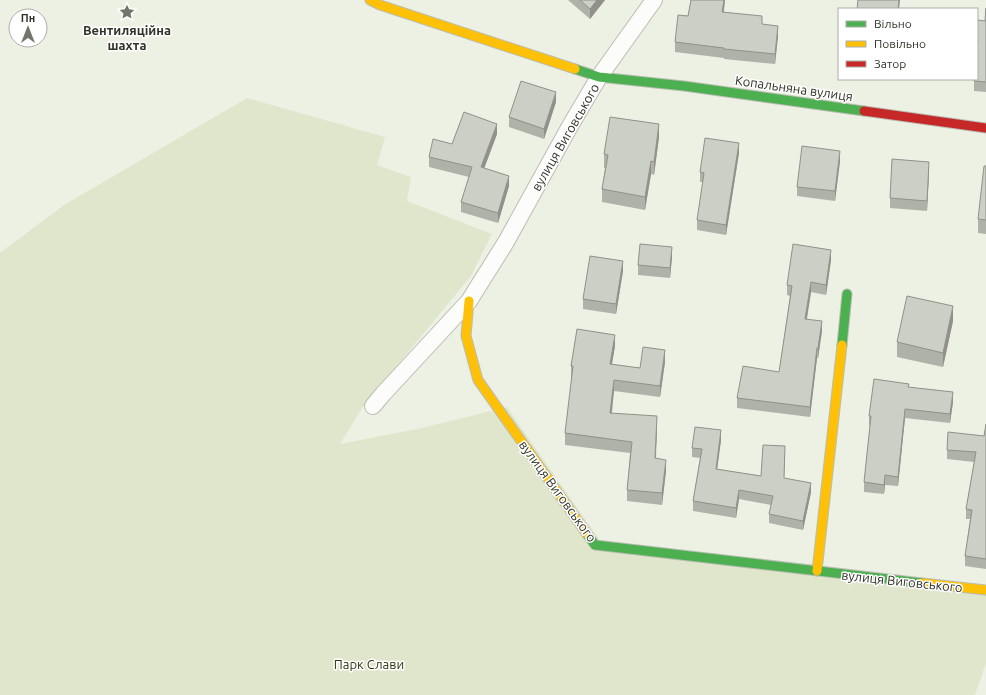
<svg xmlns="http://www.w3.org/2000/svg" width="986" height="695" font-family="Ubuntu,sans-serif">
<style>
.green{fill:#dfe6cb}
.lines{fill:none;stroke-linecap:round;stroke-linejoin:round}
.street-casing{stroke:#b9bdb2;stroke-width:18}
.fast-casing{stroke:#b9bdb2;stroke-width:11}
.slow-casing{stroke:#b9bdb2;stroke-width:11}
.jam-casing{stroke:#b9bdb2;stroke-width:11}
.street{stroke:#fcfdfb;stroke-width:16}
.fast{stroke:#4caf50;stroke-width:9}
.slow{stroke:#ffc107;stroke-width:9}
.jam{stroke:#c62828;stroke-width:9}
.wall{fill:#afb2a9}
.shaded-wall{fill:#8f918a}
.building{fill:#cccfc5;stroke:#8f918a}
.labels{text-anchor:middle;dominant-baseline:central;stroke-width:3;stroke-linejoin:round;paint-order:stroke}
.poi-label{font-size:13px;font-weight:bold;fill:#303329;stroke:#fff}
.street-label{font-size:13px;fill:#303329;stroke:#fff}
.park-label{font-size:13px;fill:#313810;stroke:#fff}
</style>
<rect width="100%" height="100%" fill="#edf1e4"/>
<path class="green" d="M 247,98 L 385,137 L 377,165 L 411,177 L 407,201 L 492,234 L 471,276 L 362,408 L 340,444 L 422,428 L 507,407 L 601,542 L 986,585 L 986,663 L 975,695 L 0,695 L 0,253 L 64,205 Z"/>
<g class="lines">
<defs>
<path id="street" d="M 373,406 L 383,394 L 469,301 L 506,242 L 570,126 L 599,77 L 654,0"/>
<path id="fast" d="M 575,69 L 599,77 L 684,86 L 864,111
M 842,345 L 847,294
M 587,534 L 595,545 L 922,583"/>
<path id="slow" d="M 370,0 L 380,5 L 575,69
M 469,301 L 466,336 L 478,380 L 587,534
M 817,571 L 842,345
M 922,583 L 986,590"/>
<path id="jam" d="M 864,111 L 986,128"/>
</defs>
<use href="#street" class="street-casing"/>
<use href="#fast" class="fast-casing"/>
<use href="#slow" class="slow-casing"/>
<use href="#jam" class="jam-casing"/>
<use href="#street" class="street"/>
<use href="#fast" class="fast"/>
<use href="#slow" class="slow"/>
<use href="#jam" class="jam"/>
</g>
<path class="wall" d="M 568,0 L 605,0 L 590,19 Z
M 691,0 L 725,0 L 724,12 L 762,24 L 778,36 L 775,64 L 724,59 L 724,58 L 675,52 L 675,42 L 688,16 Z
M 986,8 L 986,92 L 974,91 L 974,79 L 977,79 L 977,20 L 985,21 Z
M 556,102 L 544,139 L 509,127 L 509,117 Z
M 497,134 L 484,168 L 509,186 L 498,223 L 461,212 L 461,202 L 469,177 L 429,167 L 429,157 L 452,144 Z
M 659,137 L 654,175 L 651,174 L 645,210 L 602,202 L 602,189 L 605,168 L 604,168 L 604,154 Z
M 739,153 L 726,235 L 697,230 L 697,220 L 703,182 L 700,182 L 700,172 Z
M 840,161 L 835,201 L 797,196 L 797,187 Z
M 986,166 L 986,234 L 978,233 L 978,219 Z
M 929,172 L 927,211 L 890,208 L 890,198 Z
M 672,257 L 670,278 L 638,275 L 638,265 Z
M 831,260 L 826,295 L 811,292 L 807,319 L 822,331 L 818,358 L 817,358 L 810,417 L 737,408 L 737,398 L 779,372 L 790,296 L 787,295 L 787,285 Z
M 623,271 L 616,314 L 583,309 L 583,299 Z
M 953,321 L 943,367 L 897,357 L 897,342 Z
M 615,346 L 612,364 L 640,368 L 665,362 L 660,397 L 614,391 L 612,413 L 657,427 L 656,459 L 666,471 L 662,505 L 627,501 L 627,490 L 630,453 L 565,445 L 565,433 L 572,378 L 571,377 L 571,366 Z
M 909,387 L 953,402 L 950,423 L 905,418 L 898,486 L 885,485 L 884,494 L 864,492 L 864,482 L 870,425 L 869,425 L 869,416 Z
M 986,424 L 986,569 L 965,566 L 965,556 L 970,519 L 966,519 L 966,509 L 974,462 L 947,459 L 947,450 L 984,436 Z
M 721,440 L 717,469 L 761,476 L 785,455 L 784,478 L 811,492 L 803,530 L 769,523 L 769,514 L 771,505 L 739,499 L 736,518 L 693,511 L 693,501 L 700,458 L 692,457 L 692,448 Z"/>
<path class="shaded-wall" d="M 597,0 L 605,0 L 590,19 L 590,9 Z
M 724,0 L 725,0 L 722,22 L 722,12 Z
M 899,0 L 900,0 L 899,9 L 898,9 Z
M 778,26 L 778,36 L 775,64 L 775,54 Z
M 556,92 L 556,102 L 544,139 L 544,129 Z
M 497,124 L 497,134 L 481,177 L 481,167 Z
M 659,124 L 659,137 L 654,175 L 654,162 Z
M 739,143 L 739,153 L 726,235 L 726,225 Z
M 840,151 L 840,161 L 835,201 L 835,191 Z
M 651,161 L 651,174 L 645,210 L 645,197 Z
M 929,162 L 929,172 L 927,211 L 927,201 Z
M 509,176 L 509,186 L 498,223 L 498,213 Z
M 672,247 L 672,257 L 670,278 L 670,268 Z
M 831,250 L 831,260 L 826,295 L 826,285 Z
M 623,261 L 623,271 L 616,314 L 616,304 Z
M 811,282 L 811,292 L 805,329 L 805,319 Z
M 953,306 L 953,321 L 943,367 L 943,353 Z
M 822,321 L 822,331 L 818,358 L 818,348 Z
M 615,335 L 615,346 L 610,375 L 610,364 Z
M 817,348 L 817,358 L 810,417 L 810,407 Z
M 665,350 L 665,362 L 660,397 L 660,386 Z
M 614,380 L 614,391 L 610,425 L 610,413 Z
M 953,392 L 953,402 L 950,423 L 950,414 Z
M 905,409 L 905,418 L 898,486 L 898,477 L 901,446 Z
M 657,416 L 657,427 L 655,470 L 655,458 Z
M 721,430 L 721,440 L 716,478 L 716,469 Z
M 666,460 L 666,471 L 662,505 L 662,493 Z
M 885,475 L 885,485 L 884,494 L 884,485 Z
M 811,483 L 811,492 L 803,530 L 803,521 Z
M 739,490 L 739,499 L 736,518 L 736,508 Z"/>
<path class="building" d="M 580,0 L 597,0 L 590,9 Z
M 691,0 L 724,0 L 722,12 L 762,16 L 762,24 L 778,26 L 775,54 L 724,49 L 724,48 L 675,42 L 678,15 L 688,16 Z
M 858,0 L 899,0 L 898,9 L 857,9 Z
M 986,8 L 986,82 L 974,81 L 974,79 L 977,79 L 977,47 L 978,40 L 977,40 L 977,20 L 985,21 Z
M 521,81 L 556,92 L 544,129 L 509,117 Z
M 464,112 L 497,124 L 481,167 L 509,176 L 498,213 L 461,202 L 472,167 L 429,157 L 433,139 L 452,144 Z
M 610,117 L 659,124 L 654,162 L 651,161 L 645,197 L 602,189 L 608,155 L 604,154 Z
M 705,138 L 739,143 L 726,225 L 697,220 L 704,173 L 700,172 Z
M 802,146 L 840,151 L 835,191 L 797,187 Z
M 892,159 L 929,162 L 927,201 L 890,198 Z
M 984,166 L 986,166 L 986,220 L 978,219 Z
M 640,244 L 672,247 L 670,268 L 638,265 Z
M 793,244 L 831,250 L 826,285 L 811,282 L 805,319 L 822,321 L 818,348 L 817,348 L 810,407 L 737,398 L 743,366 L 779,372 L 792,286 L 787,285 Z
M 590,256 L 623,261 L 616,304 L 583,299 Z
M 907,296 L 953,306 L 943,353 L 897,342 Z
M 577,329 L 615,335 L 610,364 L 640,368 L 643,347 L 665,350 L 660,386 L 614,380 L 610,413 L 657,416 L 655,458 L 666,460 L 662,493 L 627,490 L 632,442 L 565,433 L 573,366 L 571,366 Z
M 874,379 L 909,384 L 908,387 L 953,392 L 950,414 L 905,409 L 898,477 L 885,475 L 884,485 L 864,482 L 871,416 L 869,416 Z
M 986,424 L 986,559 L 965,556 L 972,510 L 966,509 L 976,452 L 947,450 L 948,432 L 984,436 Z
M 695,427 L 721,430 L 716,469 L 761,476 L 763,445 L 785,446 L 784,478 L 811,483 L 803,521 L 769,514 L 773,496 L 739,490 L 736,508 L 693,501 L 702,449 L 692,448 Z"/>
<defs>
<symbol id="sight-bare" viewBox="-9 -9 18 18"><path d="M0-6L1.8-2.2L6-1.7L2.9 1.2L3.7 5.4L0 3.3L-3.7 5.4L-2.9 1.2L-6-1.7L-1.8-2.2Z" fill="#72766a" stroke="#fff" stroke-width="2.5" paint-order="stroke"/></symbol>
</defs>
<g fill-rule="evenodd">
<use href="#sight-bare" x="116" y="1" width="22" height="22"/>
</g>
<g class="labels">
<g class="poi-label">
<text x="127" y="30">Вентиляційна<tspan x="127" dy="15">шахта</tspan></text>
</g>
<g class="street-label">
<text transform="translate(794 88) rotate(8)">Копальняна вулиця</text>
<text transform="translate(565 137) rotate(-60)">вулиця Виговського</text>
<text transform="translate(558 491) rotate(54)">вулиця Виговського</text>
<text transform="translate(902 581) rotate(6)">вулиця Виговського</text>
</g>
<g class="park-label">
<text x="369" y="664">Парк Слави</text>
</g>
</g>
<rect x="838" y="8" width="140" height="72" fill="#ffffff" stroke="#acada9"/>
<rect x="846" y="21" width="20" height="6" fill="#4caf50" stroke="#acada9"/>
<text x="874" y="28" font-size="12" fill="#303329">Вільно</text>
<rect x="846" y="41" width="20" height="6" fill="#ffc107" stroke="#acada9"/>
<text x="874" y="48" font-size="12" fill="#303329">Повільно</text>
<rect x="846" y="61" width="20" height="6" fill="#c62828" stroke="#acada9"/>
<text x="874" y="68" font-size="12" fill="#303329">Затор</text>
<g transform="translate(28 28)"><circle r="19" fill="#ffffff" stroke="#acada9"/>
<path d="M0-3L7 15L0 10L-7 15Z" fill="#72766a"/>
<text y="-6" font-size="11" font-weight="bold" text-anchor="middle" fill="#303329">Пн</text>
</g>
</svg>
